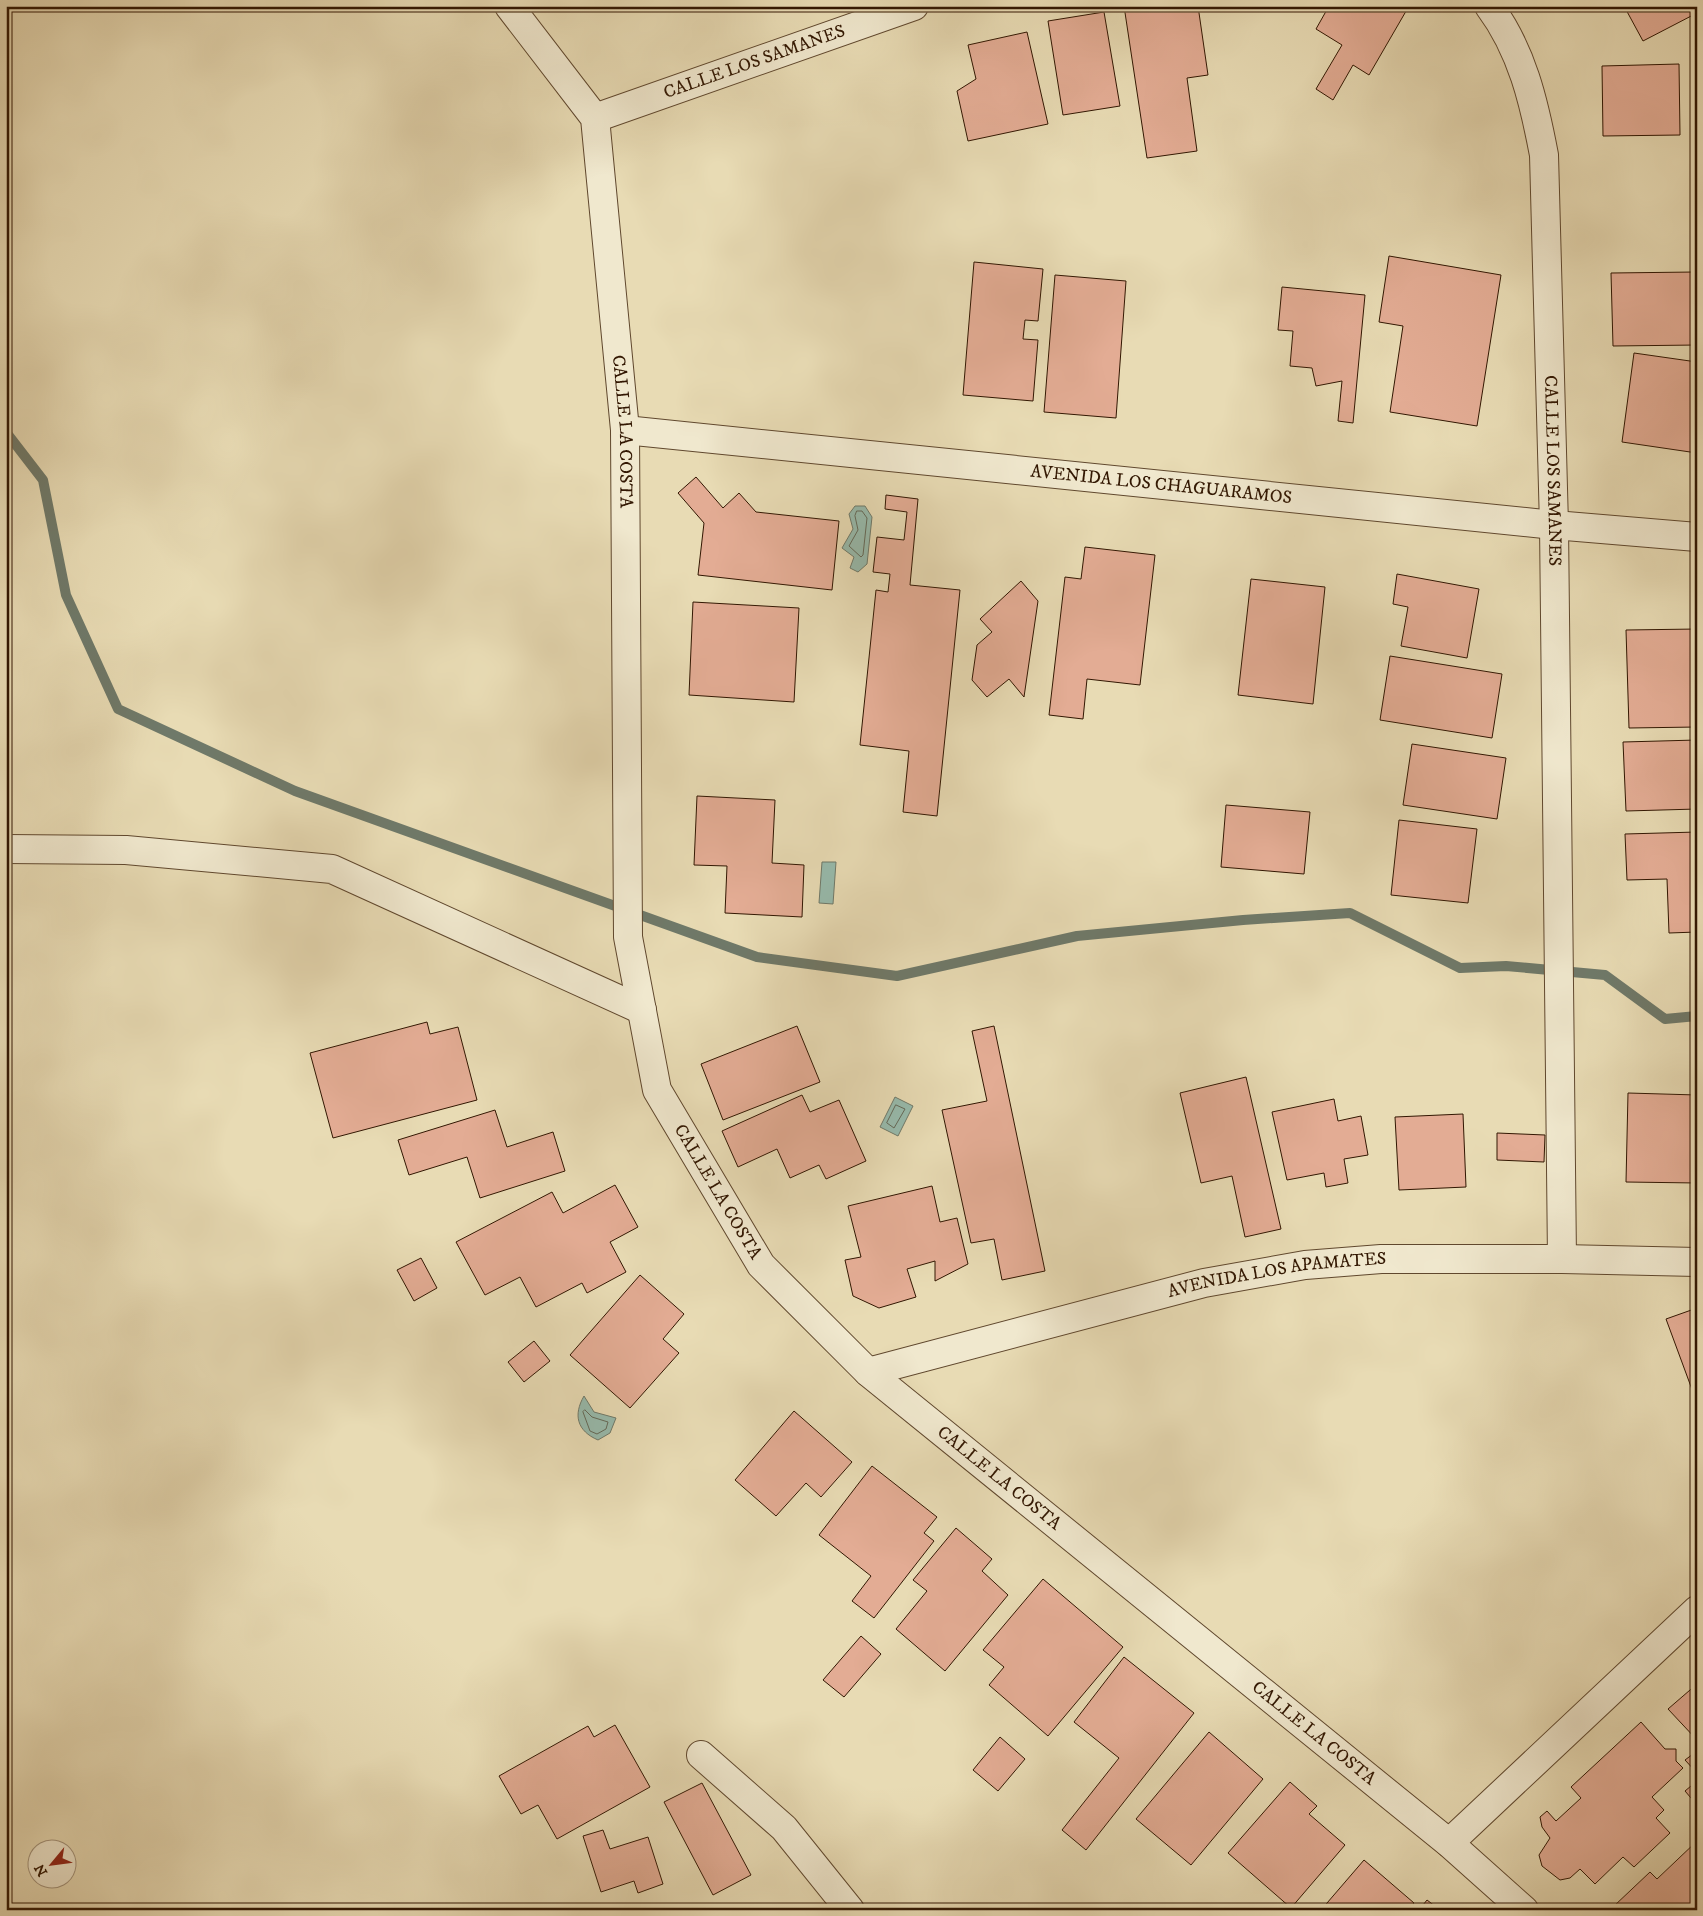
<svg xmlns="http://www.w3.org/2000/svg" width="1703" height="1916" font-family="'IM FELL DW Pica',serif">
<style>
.water{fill:#97bbad;stroke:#6f7969}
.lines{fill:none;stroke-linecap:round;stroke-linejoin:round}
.shore{stroke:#646958;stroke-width:1}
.stream{stroke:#6f7969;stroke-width:10}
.building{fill:#e3ac94;stroke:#321702}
.minor-casing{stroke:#60482e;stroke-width:30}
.minor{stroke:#f0e8ce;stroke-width:28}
.labels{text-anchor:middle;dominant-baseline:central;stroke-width:4.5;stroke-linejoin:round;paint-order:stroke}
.street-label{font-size:18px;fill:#321702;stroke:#f0e8ce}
</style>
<rect width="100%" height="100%" fill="#e8dbb4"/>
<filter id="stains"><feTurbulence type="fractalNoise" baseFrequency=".004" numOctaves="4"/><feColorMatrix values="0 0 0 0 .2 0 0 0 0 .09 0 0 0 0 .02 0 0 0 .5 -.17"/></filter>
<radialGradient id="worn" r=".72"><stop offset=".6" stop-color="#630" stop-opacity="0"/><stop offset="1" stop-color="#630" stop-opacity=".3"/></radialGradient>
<path class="water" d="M 855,506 L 865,506 L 872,517 L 867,564 L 858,572 L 850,568 L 854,557 L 842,548 L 853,529 L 849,514 Z
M 822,862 L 836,862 L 833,904 L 819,903 Z
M 895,1097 L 913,1106 L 898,1136 L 880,1127 Z
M 584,1396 L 594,1412 L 616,1418 L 610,1433 L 598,1440 C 577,1431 573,1415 584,1396 Z"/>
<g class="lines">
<path class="shore" d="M 857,511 L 862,511 L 867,518 L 863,555 L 861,557 L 849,546 L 858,530 L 855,516 Z
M 896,1105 L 905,1109 L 894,1128 L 887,1123 Z
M 585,1410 L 592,1417 L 608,1422 L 606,1429 L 597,1434 L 590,1431 L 583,1412 Z"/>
<path class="stream" d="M 6,432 L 43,480 L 66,595 L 118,709 L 295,791 L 757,957 L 897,976 L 1077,936 L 1243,920 L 1350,913 L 1460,968 L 1506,966 L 1605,975 L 1665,1019 L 1697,1016"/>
</g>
<path class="building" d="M 1124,6 L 1198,6 L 1208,75 L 1187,78 L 1197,151 L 1147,158 Z
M 1329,6 L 1409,6 L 1369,75 L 1353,65 L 1333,100 L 1316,89 L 1342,45 L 1316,29 Z
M 1624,6 L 1697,6 L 1697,13 L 1643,41 Z
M 1104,12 L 1120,106 L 1063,115 L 1048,21 Z
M 1027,32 L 1048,124 L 968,141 L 957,91 L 976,79 L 968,45 Z
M 1679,64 L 1680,135 L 1603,136 L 1602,66 Z
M 1389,256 L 1501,275 L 1477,426 L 1390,412 L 1403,326 L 1379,322 Z
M 974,262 L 1043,269 L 1038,321 L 1025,320 L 1023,339 L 1038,340 L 1033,401 L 963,395 Z
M 1695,272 L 1697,345 L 1613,346 L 1611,273 Z
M 1055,275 L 1126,281 L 1116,418 L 1044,412 Z
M 1282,287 L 1365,295 L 1353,423 L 1338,421 L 1342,381 L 1316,386 L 1312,368 L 1290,366 L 1293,331 L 1278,330 Z
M 1634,353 L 1697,362 L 1697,453 L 1622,442 Z
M 696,477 L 723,508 L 739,493 L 756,512 L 839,521 L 832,590 L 698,575 L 704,523 L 678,493 Z
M 886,495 L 918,499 L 910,585 L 960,590 L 937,816 L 903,812 L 909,751 L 860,745 L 876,590 L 888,592 L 890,574 L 873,572 L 877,537 L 904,540 L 907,512 L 885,509 Z
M 1085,547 L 1155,555 L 1140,685 L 1087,679 L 1083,719 L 1049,715 L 1065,577 L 1081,579 Z
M 1397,574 L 1479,589 L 1467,658 L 1401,646 L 1408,607 L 1393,604 Z
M 1251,579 L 1325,587 L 1313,704 L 1238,695 Z
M 1021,581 L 1038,601 L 1024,697 L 1009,679 L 987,697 L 972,680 L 977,645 L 992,632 L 980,619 Z
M 693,602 L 799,608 L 794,702 L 689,695 Z
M 1697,629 L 1697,727 L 1629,728 L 1626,630 Z
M 1390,656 L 1502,674 L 1492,738 L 1380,720 Z
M 1697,740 L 1697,809 L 1626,811 L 1623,742 Z
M 1412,744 L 1506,758 L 1497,819 L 1403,805 Z
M 697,796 L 775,800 L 772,863 L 804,865 L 802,917 L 725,913 L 727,866 L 694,865 Z
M 1226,805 L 1310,812 L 1304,874 L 1221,867 Z
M 1399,820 L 1477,829 L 1468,903 L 1391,895 Z
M 1697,832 L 1697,932 L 1669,933 L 1667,879 L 1627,880 L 1625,834 Z
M 427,1022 L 430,1034 L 458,1027 L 477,1100 L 333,1138 L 310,1053 Z
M 797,1026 L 820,1082 L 723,1120 L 701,1064 Z
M 994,1026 L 1045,1271 L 1002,1280 L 994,1239 L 971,1243 L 942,1110 L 987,1101 L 972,1031 Z
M 1246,1077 L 1281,1229 L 1245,1237 L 1232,1176 L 1201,1183 L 1180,1093 Z
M 1628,1093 L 1697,1095 L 1697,1183 L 1626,1182 Z
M 802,1095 L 810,1112 L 839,1100 L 866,1161 L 826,1179 L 819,1165 L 790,1178 L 777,1149 L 738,1167 L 722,1131 Z
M 1334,1099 L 1338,1121 L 1361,1116 L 1368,1155 L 1344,1159 L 1348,1183 L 1326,1187 L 1324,1173 L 1287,1180 L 1272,1112 Z
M 495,1110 L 507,1147 L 553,1132 L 565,1171 L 480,1198 L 467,1157 L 409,1175 L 398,1140 Z
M 1463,1114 L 1466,1187 L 1399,1190 L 1395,1117 Z
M 1497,1133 L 1545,1135 L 1544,1162 L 1497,1160 Z
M 615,1185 L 638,1227 L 610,1242 L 626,1272 L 587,1293 L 582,1283 L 536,1307 L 520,1277 L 485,1295 L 456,1242 L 552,1192 L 563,1213 Z
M 932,1186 L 940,1222 L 957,1218 L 968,1264 L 935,1281 L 935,1261 L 907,1269 L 916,1297 L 879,1308 L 853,1296 L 845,1260 L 861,1257 L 848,1206 Z
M 421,1258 L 437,1288 L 414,1301 L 397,1270 Z
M 640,1275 L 684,1314 L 663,1339 L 679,1353 L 630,1408 L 570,1355 Z
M 1697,1308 L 1697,1403 L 1666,1319 Z
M 534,1341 L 550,1361 L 524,1382 L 508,1362 Z
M 794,1411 L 852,1462 L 821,1497 L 806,1483 L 776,1516 L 735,1480 Z
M 872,1466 L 937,1517 L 924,1533 L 934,1541 L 874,1618 L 852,1601 L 871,1576 L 819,1535 Z
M 956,1528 L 992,1559 L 982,1571 L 1008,1595 L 945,1671 L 896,1629 L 927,1591 L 913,1580 Z
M 1043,1579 L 1123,1647 L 1048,1736 L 989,1685 L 1004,1667 L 983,1650 Z
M 861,1636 L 881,1654 L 844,1697 L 823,1680 Z
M 1124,1657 L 1194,1713 L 1086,1850 L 1062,1830 L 1119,1758 L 1074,1722 Z
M 1697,1684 L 1697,1740 L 1668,1709 Z
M 1641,1722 L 1665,1749 L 1676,1749 L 1676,1761 L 1683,1768 L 1652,1797 L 1664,1810 L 1656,1818 L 1670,1833 L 1634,1867 L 1623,1857 L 1595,1884 L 1580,1869 L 1570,1878 L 1560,1880 L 1542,1866 L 1539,1855 L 1550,1838 L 1542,1827 L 1540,1817 L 1547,1811 L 1556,1821 L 1581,1798 L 1571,1787 Z
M 615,1725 L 650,1787 L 557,1839 L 538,1805 L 521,1814 L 499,1776 L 588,1726 L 594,1737 Z
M 1209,1732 L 1263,1779 L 1191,1865 L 1136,1819 Z
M 1000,1737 L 1025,1759 L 998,1791 L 973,1770 Z
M 1697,1751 L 1697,1773 L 1685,1760 Z
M 1697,1781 L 1697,1805 L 1685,1791 Z
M 1290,1782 L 1317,1806 L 1309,1814 L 1345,1845 L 1291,1908 L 1228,1853 Z
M 702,1783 L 751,1875 L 713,1895 L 664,1802 Z
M 603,1830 L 610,1849 L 648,1837 L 663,1884 L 638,1893 L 634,1881 L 601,1892 L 583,1836 Z
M 1697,1841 L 1697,1910 L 1618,1910 L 1614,1906 L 1650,1872 L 1657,1879 Z
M 1364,1860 L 1414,1903 L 1408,1910 L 1321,1910 Z
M 1427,1900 L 1440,1910 L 1419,1910 Z"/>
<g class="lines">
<defs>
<g id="minor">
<path id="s1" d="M 509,6 L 595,118 L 625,430 L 628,937 L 657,1090 L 761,1265 L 868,1372 L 1449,1843 L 1524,1910"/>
<path id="s2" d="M 1489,6 C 1522,50 1534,102 1544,155 L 1554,525 L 1562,1259"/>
<path id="s3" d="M 595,118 L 914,6"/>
<path id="s4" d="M 625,430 L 1554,525 L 1697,537"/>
<path d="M 6,849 L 126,850 L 332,869 L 642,1010"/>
<path id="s5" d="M 868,1372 L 1204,1283 L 1305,1265 L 1381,1259 L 1562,1259 L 1697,1262"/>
<path d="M 701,1755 L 784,1828 L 850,1910"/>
<path d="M 1449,1843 L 1697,1610"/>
</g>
</defs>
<use href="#minor" class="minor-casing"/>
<use href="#minor" class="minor"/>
</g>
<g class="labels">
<g class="street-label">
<text stroke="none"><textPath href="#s3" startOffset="169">CALLE LOS SAMANES</textPath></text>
<text stroke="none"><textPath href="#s1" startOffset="456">CALLE LA COSTA</textPath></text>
<text stroke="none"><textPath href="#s2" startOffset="476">CALLE LOS SAMANES</textPath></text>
<text stroke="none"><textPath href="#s4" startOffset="539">AVENIDA LOS CHAGUARAMOS</textPath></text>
<text stroke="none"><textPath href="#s1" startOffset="1236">CALLE LA COSTA</textPath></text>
<text stroke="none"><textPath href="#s5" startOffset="421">AVENIDA LOS APAMATES</textPath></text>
<text stroke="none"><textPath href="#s1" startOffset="1641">CALLE LA COSTA</textPath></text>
<text stroke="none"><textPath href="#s1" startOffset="2046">CALLE LA COSTA</textPath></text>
</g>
</g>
<rect width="1703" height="1916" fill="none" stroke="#e8dbb4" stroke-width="25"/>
<rect x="8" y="8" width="1688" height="1901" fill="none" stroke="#321702" stroke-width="2.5"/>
<rect x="12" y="12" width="1678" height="1891" fill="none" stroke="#321702"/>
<g transform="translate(52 1864) rotate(241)"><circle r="24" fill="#f0e8ce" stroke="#a4947c"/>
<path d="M0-4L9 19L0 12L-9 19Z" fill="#8f2418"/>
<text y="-8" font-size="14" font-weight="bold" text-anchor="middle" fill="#321702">N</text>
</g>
<rect width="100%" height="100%" filter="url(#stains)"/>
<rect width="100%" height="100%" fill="url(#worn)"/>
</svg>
